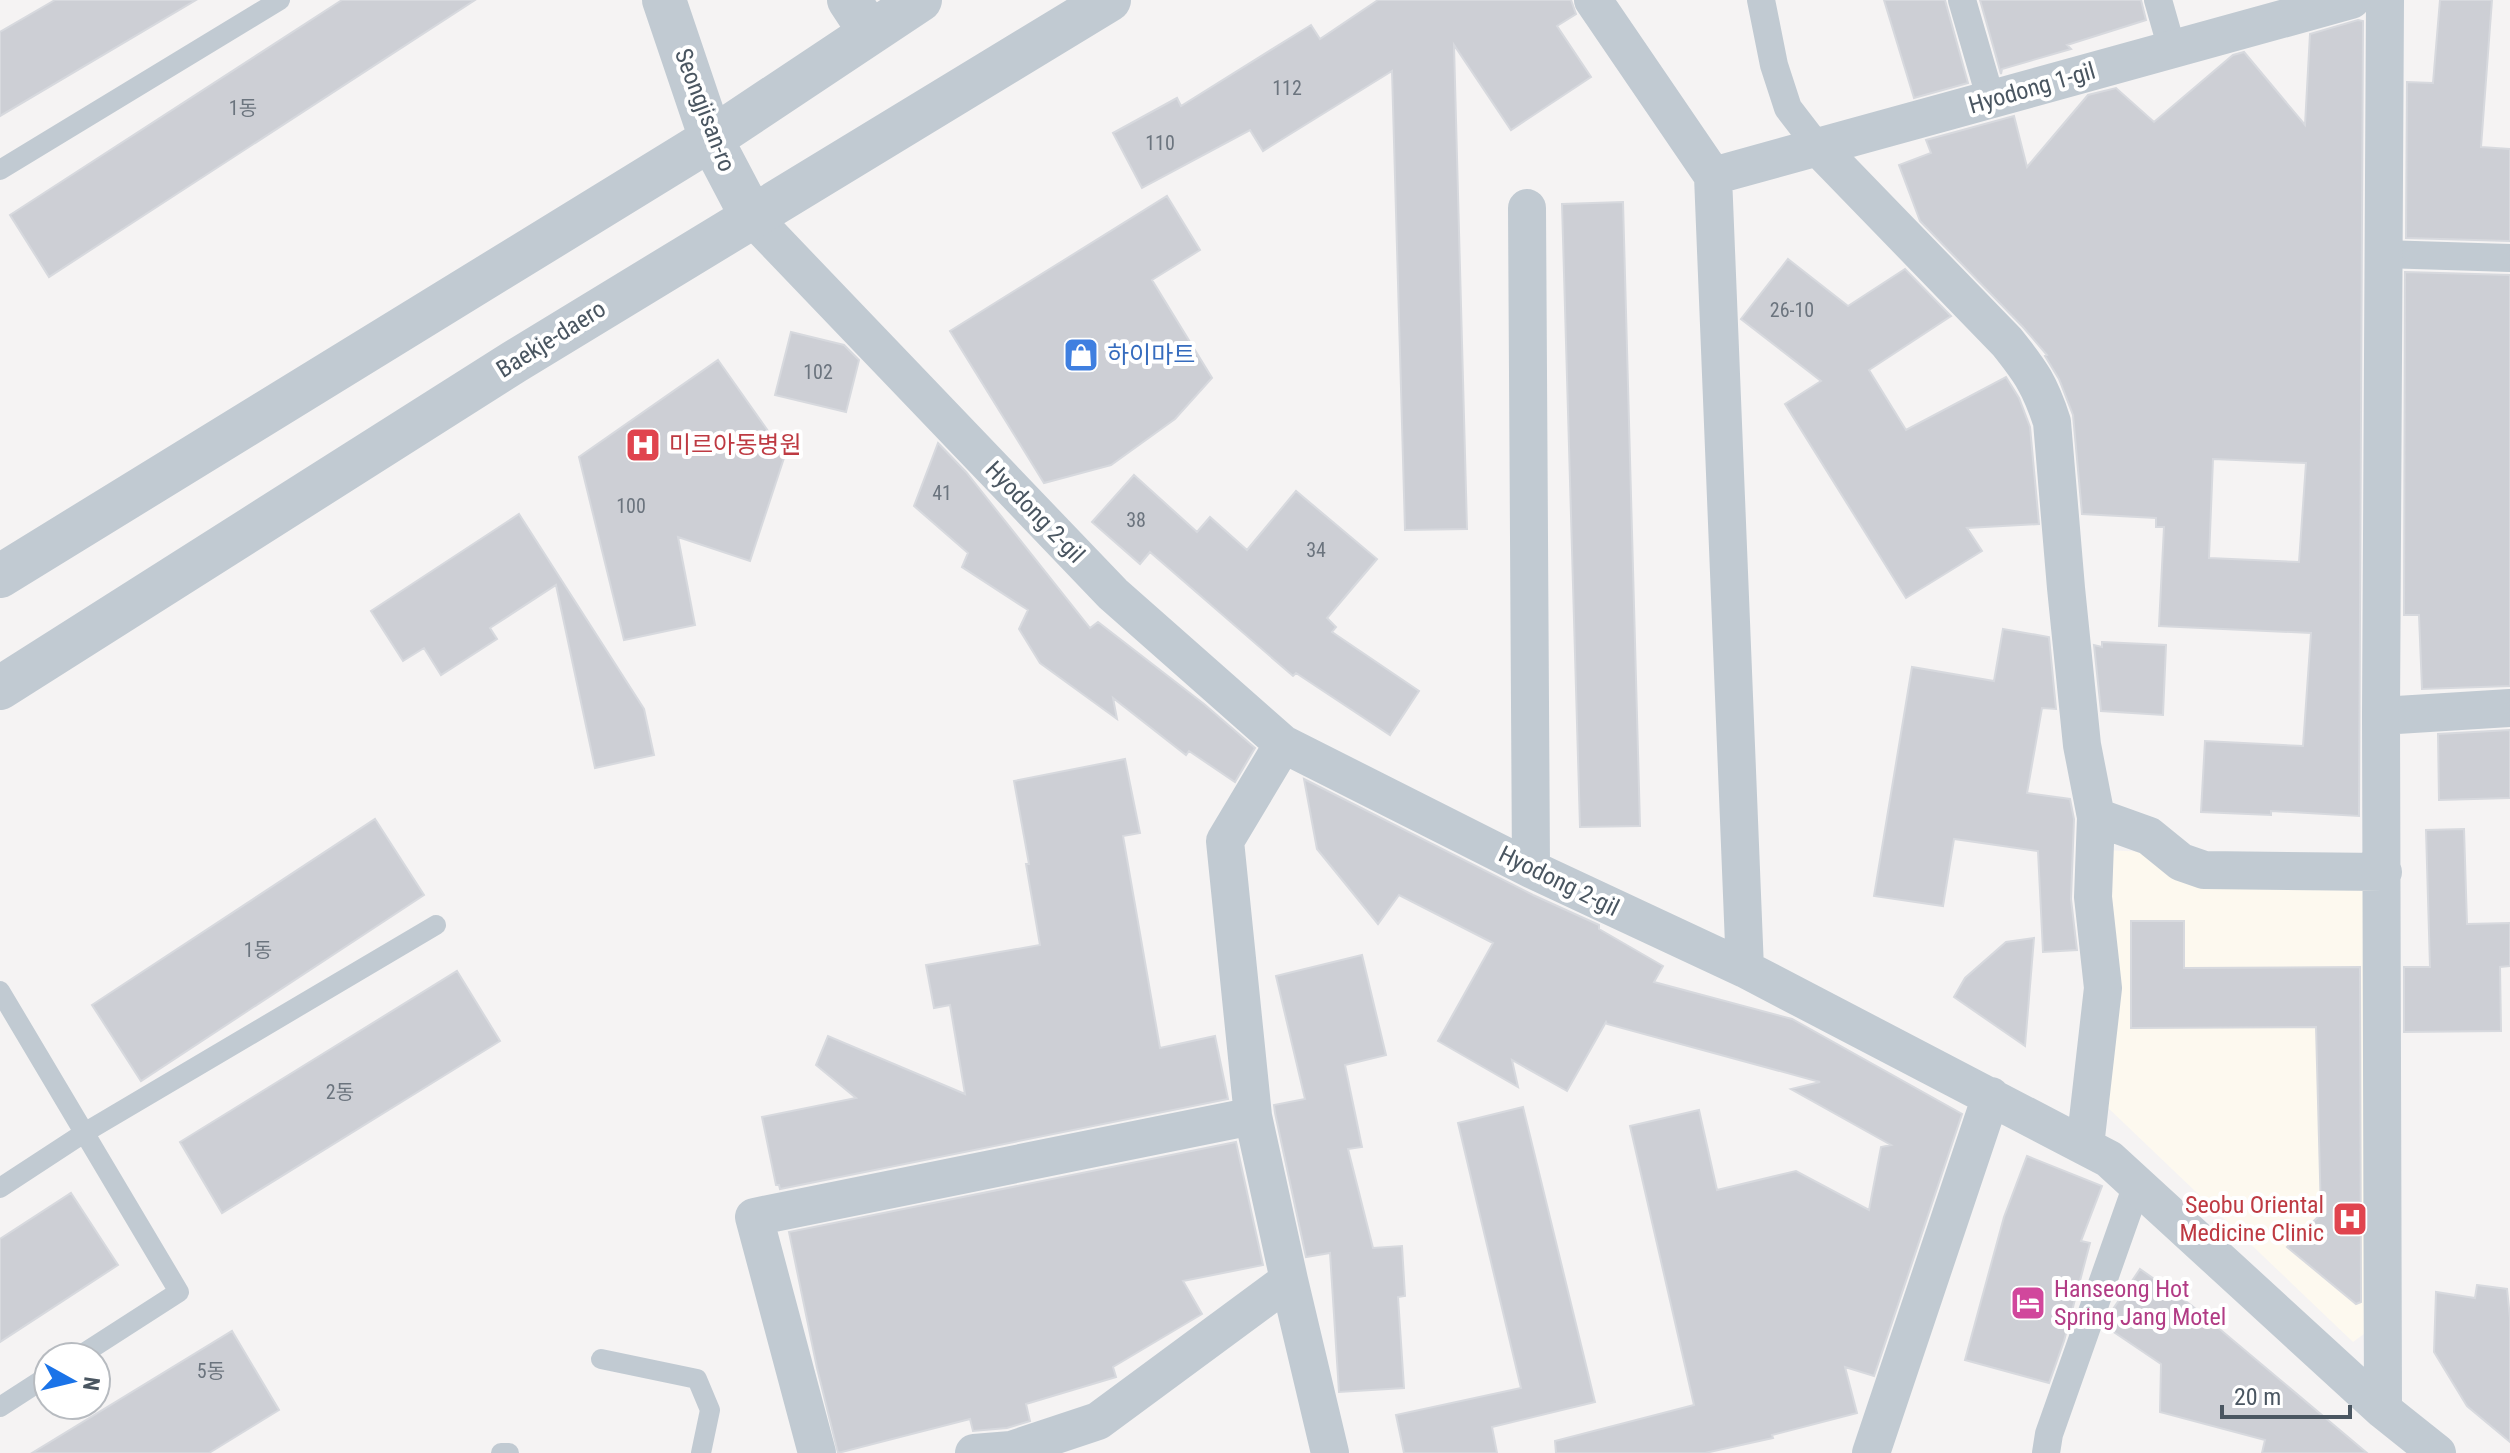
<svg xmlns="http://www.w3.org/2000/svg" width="2510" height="1453" font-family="'Roboto Condensed','Noto Sans KR',sans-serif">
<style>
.commercial{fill:#fdf9ef}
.building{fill:#cdcfd5;stroke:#d7d9de;stroke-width:2;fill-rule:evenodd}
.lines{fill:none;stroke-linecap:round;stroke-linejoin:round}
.service{stroke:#c1cad2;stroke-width:20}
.pedestrian{stroke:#c1cad2;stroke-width:28}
.minor{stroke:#c1cad2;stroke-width:38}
.tertiary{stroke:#c1cad2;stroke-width:44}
.labels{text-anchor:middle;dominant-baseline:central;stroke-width:8;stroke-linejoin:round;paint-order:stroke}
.number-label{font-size:20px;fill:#6b747e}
.street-label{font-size:24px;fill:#4a5661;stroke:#fff}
.shop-label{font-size:24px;fill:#366cbe;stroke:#fff;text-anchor:start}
.health-label{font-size:24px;fill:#be3a42;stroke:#fff;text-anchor:start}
.hotel-label{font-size:24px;fill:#b23c85;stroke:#fff;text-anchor:start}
</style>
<rect width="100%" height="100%" fill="#f5f3f3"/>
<path class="commercial" d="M 2105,850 L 2146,852 L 2193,886 L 2375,880 L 2379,1323 L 2353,1342 L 2104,1104 Z"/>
<path class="building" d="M 55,0 L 196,0 L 0,116 L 0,32 Z
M 342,0 L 475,0 L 49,277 L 10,215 Z
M 1378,0 L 1571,0 L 1576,14 L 1557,26 L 1591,77 L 1511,130 L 1454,45 L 1467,529 L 1405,530 L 1392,71 L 1263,151 L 1250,130 L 1142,188 L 1113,133 L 1177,98 L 1181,106 L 1311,25 L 1320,39 Z
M 1884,0 L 1945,0 L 1968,83 L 1914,98 Z
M 1980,0 L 2141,0 L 2146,20 L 2067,45 L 2071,49 L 2002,69 L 2001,74 Z
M 2440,0 L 2492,0 L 2481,147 L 2510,149 L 2510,241 L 2406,238 L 2407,82 L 2433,83 Z
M 2358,20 L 2363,21 L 2359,816 L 2271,811 L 2271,815 L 2201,812 L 2205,741 L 2303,746 L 2311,633 L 2159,626 L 2164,527 L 2156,527 L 2156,518 L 2082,514 L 2073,415 L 2059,379 L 2045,356 L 2047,355 L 2023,327 L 1920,221 L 1899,165 L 1931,153 L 1926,140 L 2014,116 L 2027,167 L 2088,95 L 2116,88 L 2154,122 L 2233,55 L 2244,52 L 2305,125 L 2310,34 ZM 2213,459 L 2306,463 L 2299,562 L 2209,558 Z
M 1167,196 L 1200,250 L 1152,280 L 1212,378 L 1175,419 L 1111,465 L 1044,483 L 950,331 Z
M 1623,202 L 1640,826 L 1580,827 L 1562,204 Z
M 1788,259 L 1848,306 L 1905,269 L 1951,316 L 1869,370 L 1906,430 L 2006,377 L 2019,398 L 2030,427 L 2039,524 L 1967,528 L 1982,551 L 1906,598 L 1785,404 L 1821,381 L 1741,319 Z
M 2405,272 L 2510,275 L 2510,686 L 2422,689 L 2419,615 L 2404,615 Z
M 791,332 L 844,345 L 859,360 L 846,412 L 775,395 Z
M 718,360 L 785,455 L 750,561 L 678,537 L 695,625 L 624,640 L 579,457 Z
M 938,443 L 966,472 L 1090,628 L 1098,622 L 1204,704 L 1255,748 L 1235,782 L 1189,751 L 1186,755 L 1113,698 L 1117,719 L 1040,663 L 1019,629 L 1028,610 L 962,567 L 968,553 L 914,506 Z
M 1134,475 L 1197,532 L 1210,517 L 1247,550 L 1296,491 L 1377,559 L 1327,618 L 1336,627 L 1332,632 L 1419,691 L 1390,735 L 1296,673 L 1293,676 L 1150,552 L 1140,564 L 1092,522 Z
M 519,514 L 644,709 L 654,755 L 595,768 L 556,585 L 490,628 L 497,639 L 441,675 L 424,648 L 403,661 L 371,611 Z
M 2003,629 L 2049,637 L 2056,709 L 2042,708 L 2027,793 L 2070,799 L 2074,819 L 2071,899 L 2077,950 L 2043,952 L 2038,851 L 1954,839 L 1943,906 L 1874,896 L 1912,667 L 1994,681 Z
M 2102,642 L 2166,645 L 2163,715 L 2101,711 L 2094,645 L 2102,647 Z
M 2510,730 L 2510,798 L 2439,800 L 2438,734 Z
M 1125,759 L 1140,833 L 1123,836 L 1160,1048 L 1215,1036 L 1228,1099 L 780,1189 L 779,1185 L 776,1185 L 762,1117 L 856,1098 L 816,1065 L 828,1036 L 965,1094 L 950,1005 L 934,1008 L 926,965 L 1040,945 L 1026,864 L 1029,864 L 1014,781 Z
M 1304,779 L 1533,895 L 1599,925 L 1599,929 L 1663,966 L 1654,982 L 1792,1019 L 1962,1114 L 1874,1376 L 1845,1367 L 1857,1413 L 1772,1435 L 1773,1438 L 1705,1453 L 1556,1453 L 1555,1441 L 1694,1405 L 1630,1126 L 1699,1110 L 1717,1190 L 1796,1171 L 1869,1210 L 1881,1147 L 1891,1145 L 1791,1089 L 1820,1082 L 1607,1024 L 1606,1022 L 1567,1091 L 1512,1060 L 1518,1087 L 1438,1041 L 1493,943 L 1399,895 L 1378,924 L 1317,849 Z
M 375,819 L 424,895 L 141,1081 L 92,1005 Z
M 2464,829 L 2467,924 L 2510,923 L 2510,966 L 2500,967 L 2501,1031 L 2404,1032 L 2404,967 L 2430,967 L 2426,830 Z
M 2131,921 L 2184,921 L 2184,968 L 2360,967 L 2361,1302 L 2356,1304 L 2287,1247 L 2321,1214 L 2316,1027 L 2131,1028 Z
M 2034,938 L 2025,1046 L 1954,997 L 1965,978 L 2006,942 Z
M 1362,955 L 1386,1055 L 1345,1065 L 1362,1147 L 1348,1149 L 1373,1248 L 1402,1246 L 1405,1296 L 1398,1297 L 1404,1388 L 1339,1392 L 1330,1253 L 1306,1257 L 1275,1113 L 1274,1105 L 1305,1099 L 1276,976 Z
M 457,971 L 500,1041 L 222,1213 L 180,1142 Z
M 1523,1107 L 1595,1402 L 1492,1427 L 1497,1453 L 1404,1453 L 1396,1415 L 1521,1388 L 1458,1123 Z
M 1236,1142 L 1263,1265 L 1183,1281 L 1202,1314 L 1113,1367 L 1116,1377 L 1026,1404 L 1030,1421 L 1007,1428 L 973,1431 L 970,1419 L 838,1453 L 817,1368 L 789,1232 Z
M 2027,1156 L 2102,1186 L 2081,1241 L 2090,1243 L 2064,1341 L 2049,1383 L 1965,1360 L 2004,1217 Z
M 71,1193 L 118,1265 L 0,1342 L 0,1239 Z
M 2140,1269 L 2191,1305 L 2367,1453 L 2262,1453 L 2265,1440 L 2160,1412 L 2161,1364 L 2105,1326 L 2109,1315 Z
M 2477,1285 L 2507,1289 L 2510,1318 L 2510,1442 L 2467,1406 L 2434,1352 L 2436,1292 L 2475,1298 Z
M 232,1331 L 279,1410 L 209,1453 L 32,1453 Z"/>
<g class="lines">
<path class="service" d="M 0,170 L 280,0
M 0,991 L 179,1292 L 78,1357
M 0,1188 L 84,1133 L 436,925
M 601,1359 L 697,1379 L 710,1410 L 701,1453
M 0,1407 L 48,1376
M 501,1453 L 509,1453"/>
<path class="pedestrian" d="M 1761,0 L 1774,65 L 1788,108 L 1818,147
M 1962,0 L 1991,100
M 2158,0 L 2172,49
M 2383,254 L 2510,258
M 2046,1453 L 2049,1434 L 2137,1185"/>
<path class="minor" d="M 1593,0 L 1713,176 L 1745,969
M 1818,147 L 2007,342 C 2031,372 2040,385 2052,422 L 2066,588 L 2082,745 L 2096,817 L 2149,836 L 2181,862 L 2204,870 L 2383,872
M 1713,176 L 2351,0
M 1527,208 L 1531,869
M 752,217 L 1113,594 L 1283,744 L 1531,869 L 1745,969 L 2109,1159 L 2383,1410 L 2437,1453
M 2381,716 L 2510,708
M 1283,744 L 1225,841 L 1253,1116 L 1289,1280 L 1330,1453
M 2085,1146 L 2103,988 L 2093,897 L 2096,817
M 2383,1410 L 2381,716 L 2385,0
M 817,1453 L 754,1217 L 1253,1116
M 974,1453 L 1011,1450 L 1098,1421 L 1289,1280
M 1871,1453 L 1991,1096"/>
<path class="tertiary" d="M 664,0 L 711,139 L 752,217
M 849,0 L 870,32
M 0,576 L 711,139 L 920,0
M 0,688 L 514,362 L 1109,0"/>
</g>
<defs>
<symbol id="shop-square" viewBox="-11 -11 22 22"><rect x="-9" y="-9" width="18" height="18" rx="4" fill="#3f7fe0" stroke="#fff"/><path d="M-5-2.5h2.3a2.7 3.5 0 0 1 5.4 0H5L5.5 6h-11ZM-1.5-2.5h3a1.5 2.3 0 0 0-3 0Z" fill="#fff"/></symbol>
<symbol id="hospital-square" viewBox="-11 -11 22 22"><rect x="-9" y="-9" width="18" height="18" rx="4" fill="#e0444e" stroke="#fff"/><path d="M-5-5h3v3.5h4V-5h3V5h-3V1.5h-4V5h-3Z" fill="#fff"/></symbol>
<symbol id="hotel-square" viewBox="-11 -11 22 22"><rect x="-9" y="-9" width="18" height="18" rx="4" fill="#d1479c" stroke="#fff"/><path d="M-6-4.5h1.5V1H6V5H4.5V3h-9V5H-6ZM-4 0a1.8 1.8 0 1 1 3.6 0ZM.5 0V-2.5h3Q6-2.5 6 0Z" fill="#fff"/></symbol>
</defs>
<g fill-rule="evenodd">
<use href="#shop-square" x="1061" y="335" width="40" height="40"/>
<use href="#hospital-square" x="623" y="425" width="40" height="40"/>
<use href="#hospital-square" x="2330" y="1199" width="40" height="40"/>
<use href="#hotel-square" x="2008" y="1283" width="40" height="40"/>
</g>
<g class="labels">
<g class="number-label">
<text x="1287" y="88">112</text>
<text x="243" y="108">1동</text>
<text x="1160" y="143">110</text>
<text x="1792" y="310">26-10</text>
<text x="818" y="372">102</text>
<text x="942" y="493">41</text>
<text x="631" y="506">100</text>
<text x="1136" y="520">38</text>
<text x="1316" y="550">34</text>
<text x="258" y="950">1동</text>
<text x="340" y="1092">2동</text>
<text x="211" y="1371">5동</text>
</g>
<g class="street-label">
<text transform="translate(2032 88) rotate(-16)">Hyodong 1-gil</text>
<text transform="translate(705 110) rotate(69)">Seongjisan-ro</text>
<text transform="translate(551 339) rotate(-32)">Baekje-daero</text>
<text transform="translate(1035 512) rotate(46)">Hyodong 2-gil</text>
<text transform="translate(1559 881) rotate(26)">Hyodong 2-gil</text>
</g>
<g class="shop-label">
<text x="1107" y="355">하이마트</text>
</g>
<g class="health-label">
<text x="669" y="445">미르아동병원</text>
<text x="2324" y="1205" text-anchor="end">Seobu Oriental<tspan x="2324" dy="28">Medicine Clinic</tspan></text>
</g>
<g class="hotel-label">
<text x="2054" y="1289">Hanseong Hot<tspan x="2054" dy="28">Spring Jang Motel</tspan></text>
</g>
</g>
<g transform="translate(72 1381) rotate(98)"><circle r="38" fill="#ffffff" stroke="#b7bbc0" stroke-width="2"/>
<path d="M0-6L14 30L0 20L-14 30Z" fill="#1a73e8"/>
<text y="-12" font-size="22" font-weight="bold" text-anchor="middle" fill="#4a5661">N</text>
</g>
<path d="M2222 1405v12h128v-12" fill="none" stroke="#4a5661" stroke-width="4"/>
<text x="2234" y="1405" font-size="24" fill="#4a5661" stroke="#ffffff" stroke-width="6" paint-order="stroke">20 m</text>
</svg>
